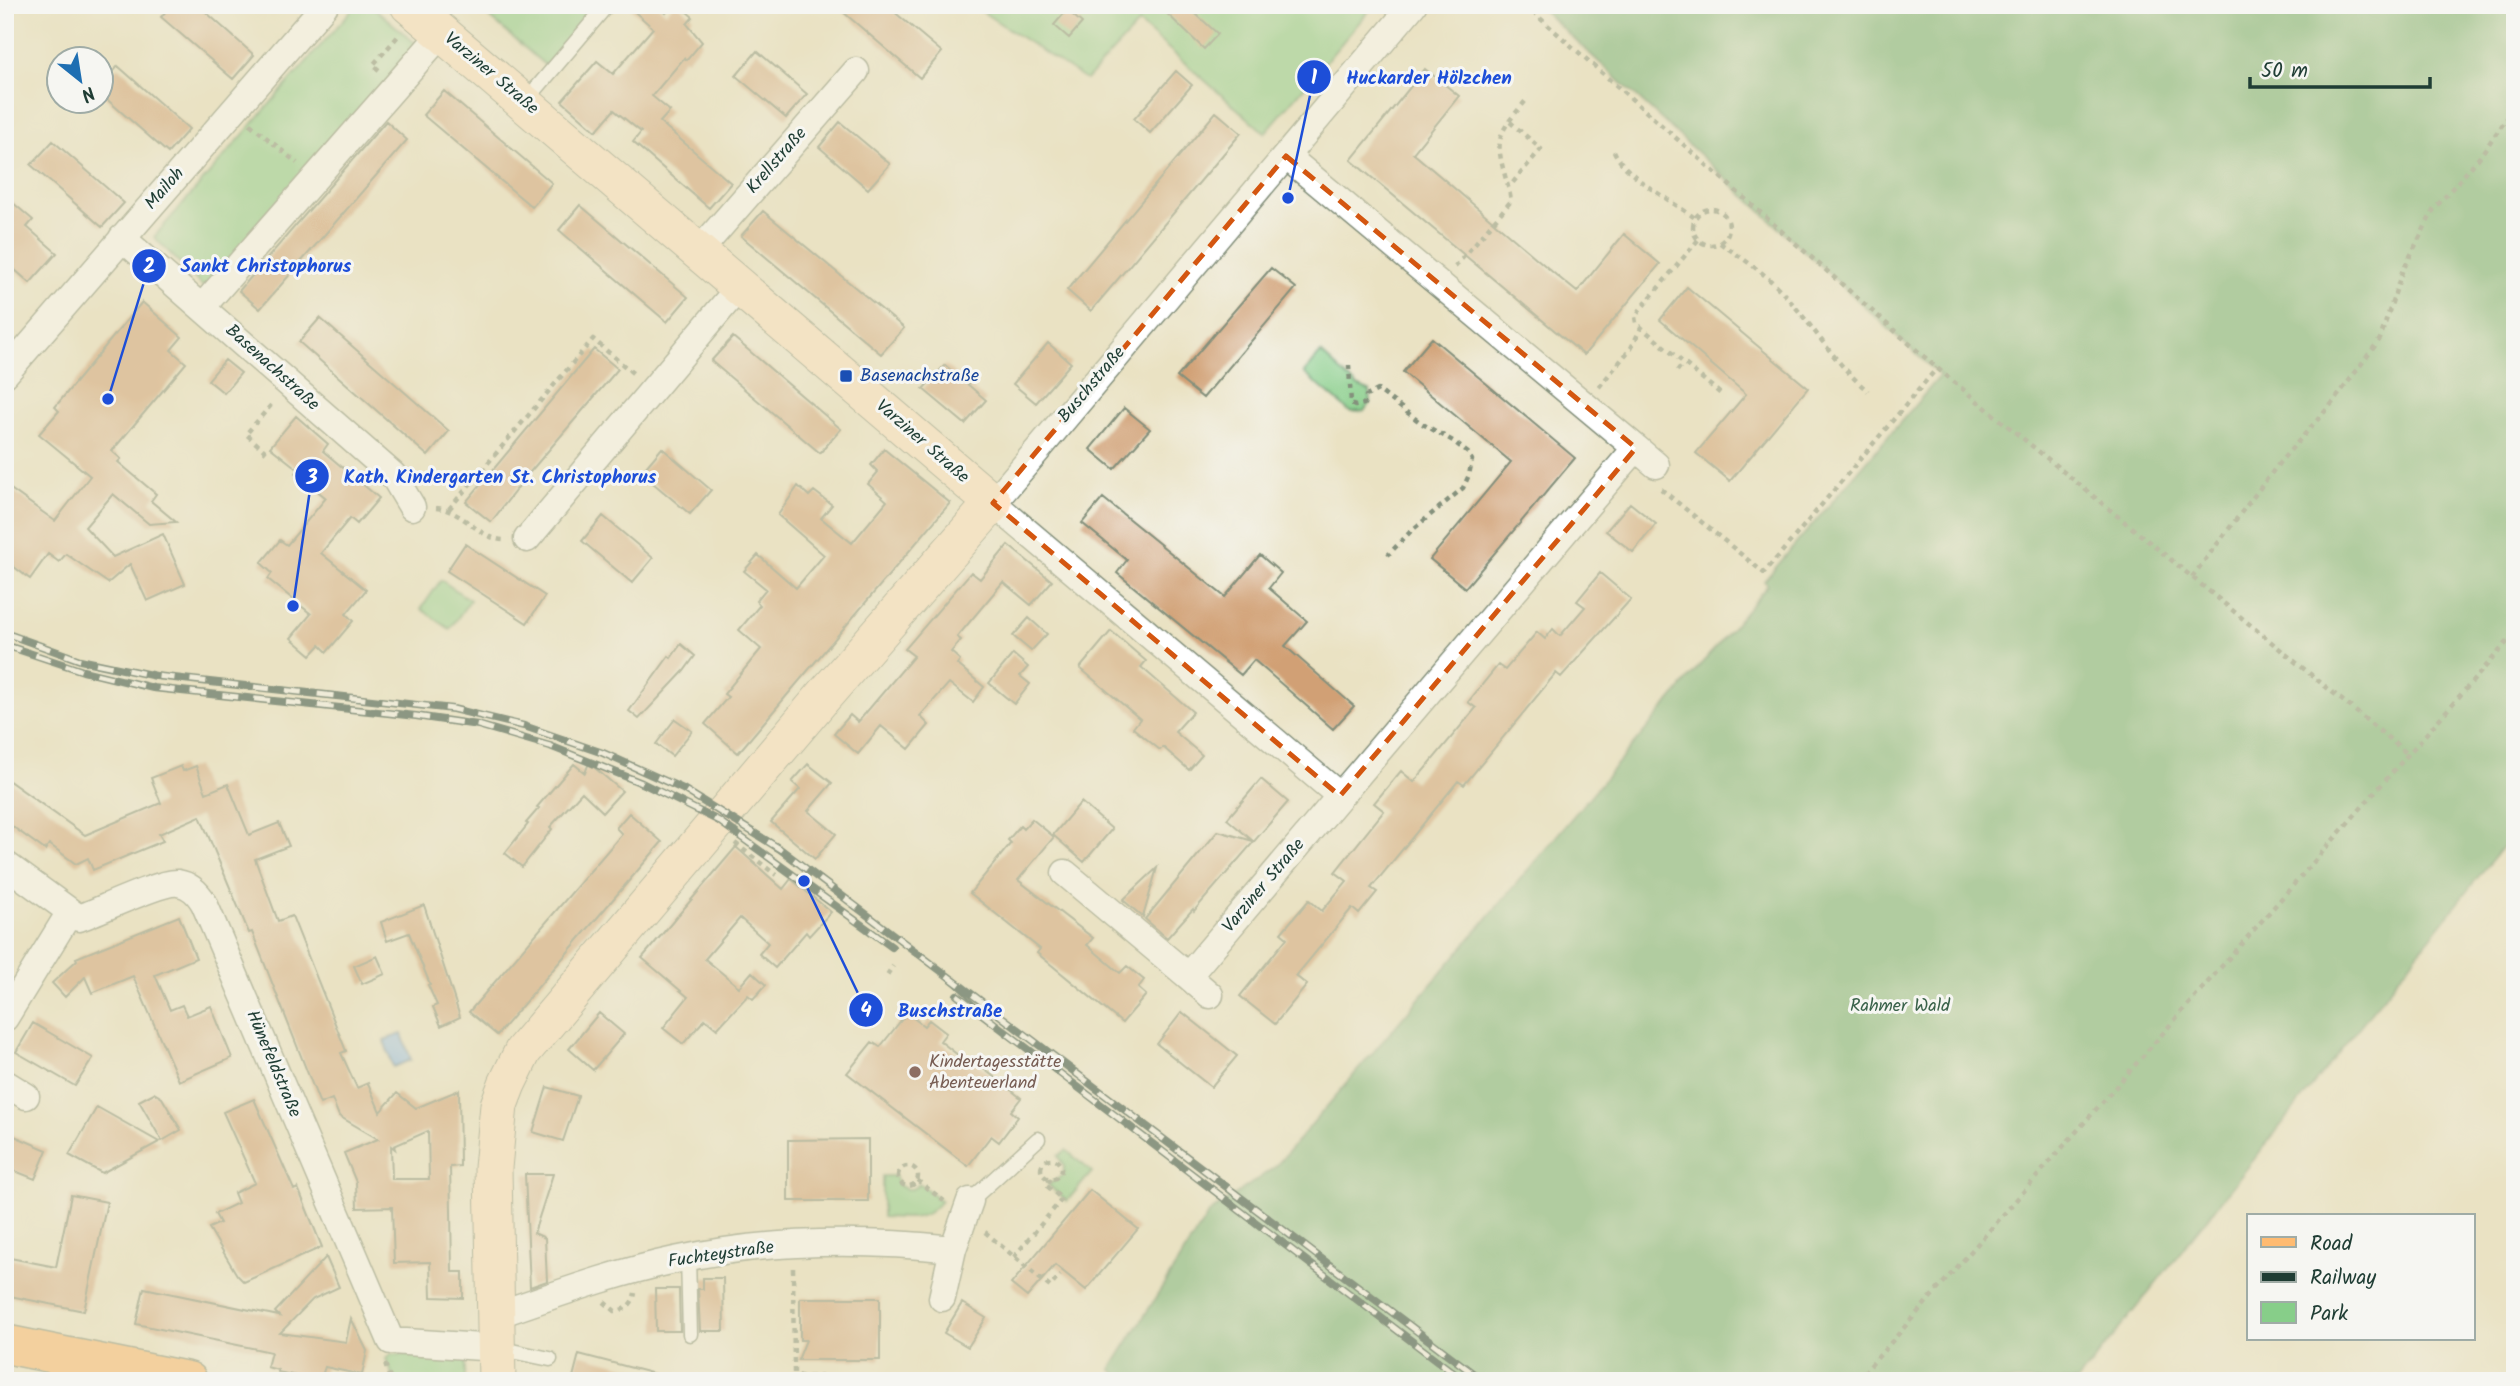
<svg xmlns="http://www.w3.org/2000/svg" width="2520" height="1386" font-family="Kalam,sans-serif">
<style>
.green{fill:#87ce89;stroke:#53865e;stroke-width:2}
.forest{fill:#6db175;stroke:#467754;stroke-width:2}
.water{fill:#7fb2ec;stroke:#4f7890;stroke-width:2}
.building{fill:#d1a074;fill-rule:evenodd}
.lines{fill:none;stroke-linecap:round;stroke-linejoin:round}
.lane-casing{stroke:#84907c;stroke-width:17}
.street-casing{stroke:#84907c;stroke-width:29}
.secondary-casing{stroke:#84907c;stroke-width:39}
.primary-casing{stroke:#84907c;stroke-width:41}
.path{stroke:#84907c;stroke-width:4.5;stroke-dasharray:5 5;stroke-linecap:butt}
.lane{stroke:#fff;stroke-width:14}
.street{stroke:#fff;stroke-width:26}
.secondary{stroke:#ffe4c6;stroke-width:37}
.primary{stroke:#ffbb71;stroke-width:38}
.tram{stroke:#1f3d34;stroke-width:2}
.rail-casing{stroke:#1f3d34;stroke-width:8}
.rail{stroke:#f6f6f2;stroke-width:5;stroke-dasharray:16;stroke-linecap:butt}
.marked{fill:none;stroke:#d45610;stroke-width:5;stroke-dasharray:14 9;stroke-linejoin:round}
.transit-dot{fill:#1a4fb4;stroke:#f6f6f2;stroke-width:2.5}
.education-dot{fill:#8d6e63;stroke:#f6f6f2;stroke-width:2.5}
.labels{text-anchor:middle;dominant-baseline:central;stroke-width:6;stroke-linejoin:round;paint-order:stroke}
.street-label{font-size:18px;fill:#1f3d34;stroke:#f6f6f2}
.transit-label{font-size:18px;fill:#164399;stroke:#f6f6f2;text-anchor:start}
.park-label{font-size:18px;fill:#396149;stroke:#f6f6f2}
.education-label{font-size:18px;fill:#785e54;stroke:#f6f6f2;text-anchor:start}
.leader{fill:none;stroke:#1d4ed8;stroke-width:2.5}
.callout-dot{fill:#1d4ed8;stroke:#f6f6f2;stroke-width:2.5}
.mark-label{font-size:21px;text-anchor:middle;font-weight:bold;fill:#fff}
.callout-label{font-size:19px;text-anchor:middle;font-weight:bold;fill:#1d4ed8;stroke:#f6f6f2;stroke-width:6;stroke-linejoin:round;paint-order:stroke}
</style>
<rect width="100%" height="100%" fill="#f6f6f2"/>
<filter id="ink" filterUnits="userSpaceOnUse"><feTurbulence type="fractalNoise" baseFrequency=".0143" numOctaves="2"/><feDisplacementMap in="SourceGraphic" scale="14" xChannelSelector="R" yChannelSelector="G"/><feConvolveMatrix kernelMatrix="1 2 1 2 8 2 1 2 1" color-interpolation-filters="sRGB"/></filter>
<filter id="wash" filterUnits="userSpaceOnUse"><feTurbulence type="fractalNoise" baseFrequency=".00686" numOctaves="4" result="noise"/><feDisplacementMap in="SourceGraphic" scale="28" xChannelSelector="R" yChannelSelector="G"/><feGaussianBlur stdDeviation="1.57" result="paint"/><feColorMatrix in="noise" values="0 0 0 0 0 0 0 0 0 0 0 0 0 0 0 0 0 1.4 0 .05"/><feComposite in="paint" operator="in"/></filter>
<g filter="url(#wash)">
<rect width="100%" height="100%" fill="#eae2c3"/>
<path class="green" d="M 356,5 L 371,5 L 421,48 L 211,286 L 202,286 L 154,237 Z
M 475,5 L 599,5 L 546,66 Z
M 972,5 L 1374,5 L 1265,133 L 1139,23 L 1086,80 Z
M 1321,353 L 1357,386 L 1369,391 L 1370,404 L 1365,411 L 1350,412 L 1304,373 Z
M 441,580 L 470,600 L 450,629 L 421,609 Z
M 1066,1150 L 1092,1172 L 1067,1201 L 1048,1185 L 1063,1175 L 1064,1166 L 1058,1156 Z
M 882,1176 L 895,1176 L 897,1184 C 905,1190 913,1192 919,1183 L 941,1201 C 924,1223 908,1218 882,1217 Z
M 391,1354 L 465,1357 L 465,1381 L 395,1381 L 386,1359 Z"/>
<path class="forest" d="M 1537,5 L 2515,5 L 2515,848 L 2506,842 L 2078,1381 L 1124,1381 L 1111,1369 L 1209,1213 L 1276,1166 L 1446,967 L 1768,585 L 1764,581 L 1940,376 Z"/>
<path class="water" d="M 402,1034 L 411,1060 L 393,1067 L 384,1040 Z"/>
<g id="blocks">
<path class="building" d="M 171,5 L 198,5 L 254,55 L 233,79 L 161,17 Z
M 627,5 L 657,5 L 666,13 L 673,5 L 679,5 L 693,17 L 687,24 L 702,42 L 687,60 L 684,58 L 652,96 L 670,111 L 660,122 L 731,183 L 709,208 L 633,142 L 641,132 L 614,110 L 596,131 L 562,101 L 597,61 L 613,74 L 653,28 Z
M 835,5 L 886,5 L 942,52 L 920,78 Z
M 1158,5 L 1186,5 L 1218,34 L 1204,49 Z
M 1067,10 L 1082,23 L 1069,38 L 1054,25 Z
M 757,51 L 807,94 L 786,118 L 736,76 Z
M 118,66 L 189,129 L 168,153 L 102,95 L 102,85 Z
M 1425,69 L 1459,96 L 1413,153 L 1556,275 L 1577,292 L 1624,234 L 1660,264 L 1584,355 L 1351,160 Z
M 1176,71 L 1192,85 L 1150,133 L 1134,119 Z
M 444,91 L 552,183 L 532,207 L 423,115 Z
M 1216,112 L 1241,133 L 1091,311 L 1067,290 Z
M 386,121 L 407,140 L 260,309 L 239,291 Z
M 840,122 L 890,164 L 868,189 L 819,147 Z
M 53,141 L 124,203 L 102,227 L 31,165 Z
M 5,196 L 33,220 L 27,227 L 57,253 L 30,283 L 15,270 L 5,281 Z
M 580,205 L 688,297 L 667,322 L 559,230 Z
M 763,211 L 904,328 L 881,354 L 741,236 Z
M 1271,268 L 1296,288 L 1203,398 L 1177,377 Z
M 1687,287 L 1808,388 L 1730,481 L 1696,453 L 1746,394 L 1660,320 Z
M 142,302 L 182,337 L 171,350 L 186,363 L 112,451 L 121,459 L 118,462 L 156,494 L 151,501 L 176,522 L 149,524 L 113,494 L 85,527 L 113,557 L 163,534 L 185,584 L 147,601 L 130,564 L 108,583 L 66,554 L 59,562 L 48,554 L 30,579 L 5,560 L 5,485 L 55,521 L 90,476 L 39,434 L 59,411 L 55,407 Z
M 320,318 L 449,431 L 428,456 L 299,342 Z
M 733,337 L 841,429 L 820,453 L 711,361 Z
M 1432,338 L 1575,458 L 1465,588 L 1430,559 L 1511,462 L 1403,372 Z
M 1048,343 L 1071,363 L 1036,403 L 1013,384 Z
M 594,349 L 618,369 L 530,472 L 491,522 L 466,502 Z
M 225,360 L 241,373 L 224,393 L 208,380 Z
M 945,365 L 986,400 L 965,424 L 923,389 Z
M 1124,408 L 1150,429 L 1114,469 L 1090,449 Z
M 296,416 L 328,444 L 323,451 L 379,498 L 357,524 L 350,518 L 321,553 L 366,590 L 346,614 L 353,621 L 327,652 L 320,645 L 311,655 L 291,638 L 311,614 L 268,579 L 272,573 L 261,563 L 280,540 L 287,545 L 326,498 L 296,473 L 299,470 L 270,447 Z
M 662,448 L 711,490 L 690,514 L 641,473 Z
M 884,449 L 950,503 L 738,753 L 705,724 L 728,697 L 724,694 L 761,649 L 739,630 L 760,605 L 756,601 L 766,589 L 744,571 L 758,555 L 796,588 L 824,555 L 778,515 L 798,486 L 809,496 L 814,491 L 832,505 L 821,518 L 852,543 L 887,501 L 868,484 L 878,472 L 871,465 Z
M 1103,498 L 1225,597 L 1260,555 L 1281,573 L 1269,588 L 1307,621 L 1285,646 L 1354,706 L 1333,729 L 1254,660 L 1241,675 L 1117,573 L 1127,560 L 1082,523 Z
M 1630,503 L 1656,524 L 1633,552 L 1606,531 Z
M 603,516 L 653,558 L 632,583 L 582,541 Z
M 465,544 L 545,596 L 527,623 L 447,571 Z
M 1008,545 L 1052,581 L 1031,605 L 1003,582 L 957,637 L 961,640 L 951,652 L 960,660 L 957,664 L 984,687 L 973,702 L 949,683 L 920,716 L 929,725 L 909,749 L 881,726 L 858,754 L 834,734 L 850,715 L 858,722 L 914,656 L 905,649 L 971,572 L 980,579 Z
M 1600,573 L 1631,599 L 1561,677 L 1556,673 L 1464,785 L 1458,781 L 1371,888 L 1377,892 L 1359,914 L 1352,908 L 1296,976 L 1307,985 L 1275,1024 L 1240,996 L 1287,938 L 1281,933 L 1309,900 L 1322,911 L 1347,881 L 1335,872 L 1384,811 L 1374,803 L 1401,771 L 1414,782 L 1476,708 L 1468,702 L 1498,665 L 1505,670 L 1537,632 L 1545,639 L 1553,629 L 1560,636 L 1585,607 L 1577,601 Z
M 1029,618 L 1047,634 L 1031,651 L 1013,636 Z
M 1111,631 L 1146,661 L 1141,667 L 1193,712 L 1175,732 L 1202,755 L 1189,770 L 1163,747 L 1160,750 L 1133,728 L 1140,719 L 1080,668 Z
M 681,644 L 695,656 L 684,671 L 639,719 L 629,711 L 669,656 L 671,658 Z
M 1013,654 L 1028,667 L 1020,676 L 1030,684 L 1014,704 L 989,683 Z
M 675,719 L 692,731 L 672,756 L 656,744 Z
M 589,763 L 622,791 L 603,812 L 582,792 L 550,827 L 552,829 L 522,867 L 505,853 L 528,824 L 526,823 L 539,808 L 537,807 L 574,764 L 585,773 Z
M 808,764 L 832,783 L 808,811 L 836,834 L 815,859 L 771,822 L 800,789 L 792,782 Z
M 181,766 L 183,771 L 196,766 L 206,793 L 228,784 L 249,835 L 279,823 L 289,846 L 255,859 L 278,921 L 292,916 L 346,1051 L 341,1053 L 357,1088 L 368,1083 L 380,1112 L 397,1093 L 416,1108 L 459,1090 L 460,1166 L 450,1167 L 451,1211 L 452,1272 L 463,1272 L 463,1298 L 431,1297 L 430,1262 L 394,1263 L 392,1207 L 357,1208 L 356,1182 L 344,1153 L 378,1139 L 339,1116 L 332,1099 L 320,1104 L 252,932 L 249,933 L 200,816 L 159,834 L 163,841 L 93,870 L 88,858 L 76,864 L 49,844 L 45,850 L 5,821 L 5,778 L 85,835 L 161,803 L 151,778 ZM 428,1131 L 429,1179 L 392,1179 L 391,1146 L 395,1149 L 394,1146 Z
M 1261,779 L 1288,802 L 1194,911 L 1193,909 L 1167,938 L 1145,919 L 1218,831 L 1253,841 L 1227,819 Z
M 1081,802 L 1112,829 L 1084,862 L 1053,835 Z
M 629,813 L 662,842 L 497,1035 L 469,1012 L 622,834 L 616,828 Z
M 1032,819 L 1054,837 L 1018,880 L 1093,938 L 1087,945 L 1120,973 L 1127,966 L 1144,980 L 1138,988 L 1146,995 L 1122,1023 L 1037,953 L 1040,949 L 970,893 L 1011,843 L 1008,840 L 1020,826 L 1023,829 Z
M 736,847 L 783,889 L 791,879 L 831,912 L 809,936 L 806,932 L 775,968 L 759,954 L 768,943 L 740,918 L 705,959 L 739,987 L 752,972 L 766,985 L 753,999 L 748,995 L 717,1029 L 705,1019 L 683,1044 L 663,1028 L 688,997 L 642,958 Z
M 1157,868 L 1143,917 L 1123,900 Z
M 424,905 L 460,1017 L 441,1026 L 433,1007 L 437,1005 L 428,985 L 430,984 L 409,933 L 387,941 L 381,922 Z
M 179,916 L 196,958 L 155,975 L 170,1010 L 182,1005 L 187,1016 L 211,1006 L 232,1058 L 179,1081 L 133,976 L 92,993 L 85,977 L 65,997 L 52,983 L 77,960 L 76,958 Z
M 377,956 L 385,974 L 362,984 L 354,966 Z
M 1182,1012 L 1237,1056 L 1211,1087 L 1157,1044 Z
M 599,1013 L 624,1034 L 593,1070 L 569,1049 Z
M 907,1013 L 924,1026 L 929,1020 L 946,1033 L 940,1041 L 972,1066 L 975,1062 L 1021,1098 L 1011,1111 L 1018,1117 L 999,1142 L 991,1136 L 968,1166 L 847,1073 L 872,1042 L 880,1047 Z
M 33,1023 L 93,1058 L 75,1086 L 16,1052 Z
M 547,1087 L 578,1096 L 563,1141 L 533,1132 Z
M 154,1093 L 162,1098 L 181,1130 L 162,1141 L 139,1101 Z
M 254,1099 L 294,1190 L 298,1188 L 322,1247 L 244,1282 L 237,1275 L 209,1228 L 220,1223 L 215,1214 L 238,1203 L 234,1193 L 255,1183 L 223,1112 Z
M 97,1107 L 159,1142 L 102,1173 L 69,1155 Z
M 5,1132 L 47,1150 L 35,1179 L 5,1167 Z
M 868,1139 L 868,1201 L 788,1201 L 788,1140 Z
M 525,1174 L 553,1174 L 534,1233 L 545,1238 L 547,1281 L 530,1287 Z
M 1090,1190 L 1138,1229 L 1086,1290 L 1055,1265 L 1027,1297 L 1011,1284 Z
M 71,1195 L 107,1202 L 84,1311 L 5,1295 L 5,1257 L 56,1267 Z
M 326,1257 L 339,1287 L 313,1299 L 280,1333 L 346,1342 L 351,1318 L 367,1351 L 362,1375 L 325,1367 L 320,1381 L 278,1372 L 278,1370 L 267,1367 L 271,1352 L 136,1324 L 144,1288 L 279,1316 L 275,1312 Z
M 703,1278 L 723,1278 L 724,1331 L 700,1331 L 698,1289 L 703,1289 Z
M 655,1289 L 679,1289 L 680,1331 L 656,1331 Z
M 800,1298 L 880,1298 L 880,1360 L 798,1360 L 806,1340 L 800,1340 Z
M 962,1303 L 986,1318 L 968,1347 L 944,1333 Z
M 579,1354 L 655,1374 L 654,1381 L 572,1381 Z"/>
</g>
</g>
<g filter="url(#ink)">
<use href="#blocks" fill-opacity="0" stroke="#84907c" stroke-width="2"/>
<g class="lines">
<defs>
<path id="lane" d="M 525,102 L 607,5
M 970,1201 L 1038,1139
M 688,1257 L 690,1334
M 497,1348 L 550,1359"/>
<path id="street" d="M 1286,156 L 1636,448 L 1340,796
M 122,238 L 393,475 L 412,507
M 699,251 L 856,71
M 203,306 L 442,33
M 5,374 L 325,5
M 1636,448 L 1656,465
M 527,539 L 740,286
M 5,864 L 79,918 C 99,911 161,881 178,883 C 191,885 198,893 204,903 L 391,1341 L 497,1348
M 1065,873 L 1188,976 L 1340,796 L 993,503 L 1413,5
M 1188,976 L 1210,995
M 5,1018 L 70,912
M 5,1083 L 26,1096
M 953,1249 L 970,1201
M 496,1315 C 555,1295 614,1273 675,1260 C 766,1240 862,1239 953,1249 L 942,1298"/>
<path id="secondary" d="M 409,5 L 993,503 L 823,697 L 523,1051 L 507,1084 L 499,1105 L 493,1168 L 497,1381"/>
<path id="primary" d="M 5,1344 L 188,1381"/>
</defs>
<use href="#lane" class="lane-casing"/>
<use href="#street" class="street-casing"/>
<use href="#secondary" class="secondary-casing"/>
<use href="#primary" class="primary-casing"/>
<path class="path" d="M 1525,5 L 1937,368 L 2409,755
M 379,70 L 373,65 L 399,35
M 1510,122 L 1541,149 L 1510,186
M 250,124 L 297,163
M 1614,151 C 1626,178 1671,200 1695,218
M1693 227a18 18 0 1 1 36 0a18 18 0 1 1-36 0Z
M 1698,240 L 1640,310 L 1635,317 L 1636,323 L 1722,395
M 1720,243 C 1742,258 1765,273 1783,293 C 1813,325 1834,363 1868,391
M 1455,267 L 1511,201 C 1509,184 1497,157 1500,141 C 1502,126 1518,111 1527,99
M 1349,365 L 1351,404 L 1355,406 L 1364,404 L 1366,396 L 1378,390 L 1421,423 L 1453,441 L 1468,453 L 1472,460 L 1469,475 L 1463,488 L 1411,531 L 1388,555
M 1677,371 L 1683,363
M 1599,387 L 1631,348 L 1641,328
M 266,452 L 246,434 L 273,403
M 1661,489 L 1764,573 L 1937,368
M 436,508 C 464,510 479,540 505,540
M 449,509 L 593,339 L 636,376
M 2192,577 L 2280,462 L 2334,401 L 2380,339 L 2402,272 L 2434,209 L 2478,159 L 2515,107
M 735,843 L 776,875
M 887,975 L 893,966
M1041 1169a10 10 0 1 1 20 0a10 10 0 1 1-20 0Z
M898 1176a10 10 0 1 1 20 0a10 10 0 1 1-20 0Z
M 917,1180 L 944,1201
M 985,1232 L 1050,1287 L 1060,1275
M 1014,1257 L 1062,1199 L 1046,1185 L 1051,1179
M 793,1268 L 794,1373 L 803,1377 L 838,1376 L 838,1381
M 604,1302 L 615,1311 C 626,1310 633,1304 635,1293
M 385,1364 L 391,1381
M 1857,1381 L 2515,633"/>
<use href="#lane" class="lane"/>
<use href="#street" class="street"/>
<use href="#secondary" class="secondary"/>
<use href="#primary" class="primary"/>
<path class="tram" d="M 932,964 L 1008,1034"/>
<defs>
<path id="rail" d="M 5,633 L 80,660 L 156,676 L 453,709 L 524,726 L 603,753 L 683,789 L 780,849 L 1483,1381
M 5,645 L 83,671 L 153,688 L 416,716 L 478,725 L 550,746 L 642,783 L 719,821 L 892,947
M 957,995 L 1464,1381"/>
</defs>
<use href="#rail" class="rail-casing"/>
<use href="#rail" class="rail"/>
</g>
</g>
<path d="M0 0H2520V1386H0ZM 1286,156 L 1636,448 L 1340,796 L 993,503 Z" fill="#eae2c3" fill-opacity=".55" fill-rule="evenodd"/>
<path class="marked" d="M 1286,156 L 1636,448 L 1340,796 L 993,503 Z"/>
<rect class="transit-dot" x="839" y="369" width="14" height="14" rx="3.5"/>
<circle class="education-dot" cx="915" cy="1072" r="7"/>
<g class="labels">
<g class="street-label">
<text transform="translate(491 74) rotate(40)">Varziner Straße</text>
<text transform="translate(777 161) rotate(-49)">Krellstraße</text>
<text transform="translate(165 189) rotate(-49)">Mailoh</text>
<text transform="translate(272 368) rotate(42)">Basenachstraße</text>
<text transform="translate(1092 385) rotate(-50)">Buschstraße</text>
<text transform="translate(922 442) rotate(41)">Varziner Straße</text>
<text transform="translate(1264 886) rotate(-50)">Varziner Straße</text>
<text transform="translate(273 1064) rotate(67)">Hünefeldstraße</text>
<text transform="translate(721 1255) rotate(-8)">Fuchteystraße</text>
</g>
<g class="transit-label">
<text x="860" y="376">Basenachstraße</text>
</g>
<g class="park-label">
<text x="1900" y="1006">Rahmer Wald</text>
</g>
<g class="education-label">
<text x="929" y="1062">Kindertagesstätte<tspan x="929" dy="21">Abenteuerland</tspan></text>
</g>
</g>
<path class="leader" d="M1288 198L1314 77M108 399L149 266M293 606L312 476M804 881L866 1010"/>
<g class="callout-dot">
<circle cx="1288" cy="198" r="7"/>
<circle cx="108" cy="399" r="7"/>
<circle cx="293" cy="606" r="7"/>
<circle cx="804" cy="881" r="7"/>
<circle cx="1314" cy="77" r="18"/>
<circle cx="149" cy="266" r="18"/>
<circle cx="312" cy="476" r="18"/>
<circle cx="866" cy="1010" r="18"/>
</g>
<g class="mark-label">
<text x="1314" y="84">1</text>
<text x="149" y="273">2</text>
<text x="312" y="484">3</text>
<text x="866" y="1017">4</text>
</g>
<g class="callout-label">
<text x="1429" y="84">Huckarder Hölzchen</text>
<text x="266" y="272">Sankt Christophorus</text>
<text x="500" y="483">Kath. Kindergarten St. Christophorus</text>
<text x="950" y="1017">Buschstraße</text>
</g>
<rect width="2520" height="1386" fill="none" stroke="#f6f6f2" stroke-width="28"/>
<rect x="2247" y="1214" width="228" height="126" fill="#f6f6f2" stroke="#a0aca6" stroke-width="2"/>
<rect x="2261" y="1237" width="35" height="10" fill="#ffbb71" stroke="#a0aca6" stroke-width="2"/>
<text x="2310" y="1250" font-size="21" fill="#1f3d34">Road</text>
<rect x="2261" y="1272" width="35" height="10" fill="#1f3d34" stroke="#a0aca6" stroke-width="2"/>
<text x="2310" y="1284" font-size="21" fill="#1f3d34">Railway</text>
<rect x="2261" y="1302" width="35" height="21" fill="#87ce89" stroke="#a0aca6" stroke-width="2"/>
<text x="2310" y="1320" font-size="21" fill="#1f3d34">Park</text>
<g transform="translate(80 80) rotate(150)"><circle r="33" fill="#f6f6f2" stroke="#a0aca6" stroke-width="2"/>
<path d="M0-5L12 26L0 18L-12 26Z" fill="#1f6fb2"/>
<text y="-10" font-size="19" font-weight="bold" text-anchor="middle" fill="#1f3d34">N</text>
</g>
<path d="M2250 77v10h180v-10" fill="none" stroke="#1f3d34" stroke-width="3.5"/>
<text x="2261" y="77" font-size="21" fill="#1f3d34" stroke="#f6f6f2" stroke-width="5" paint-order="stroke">50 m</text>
</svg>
